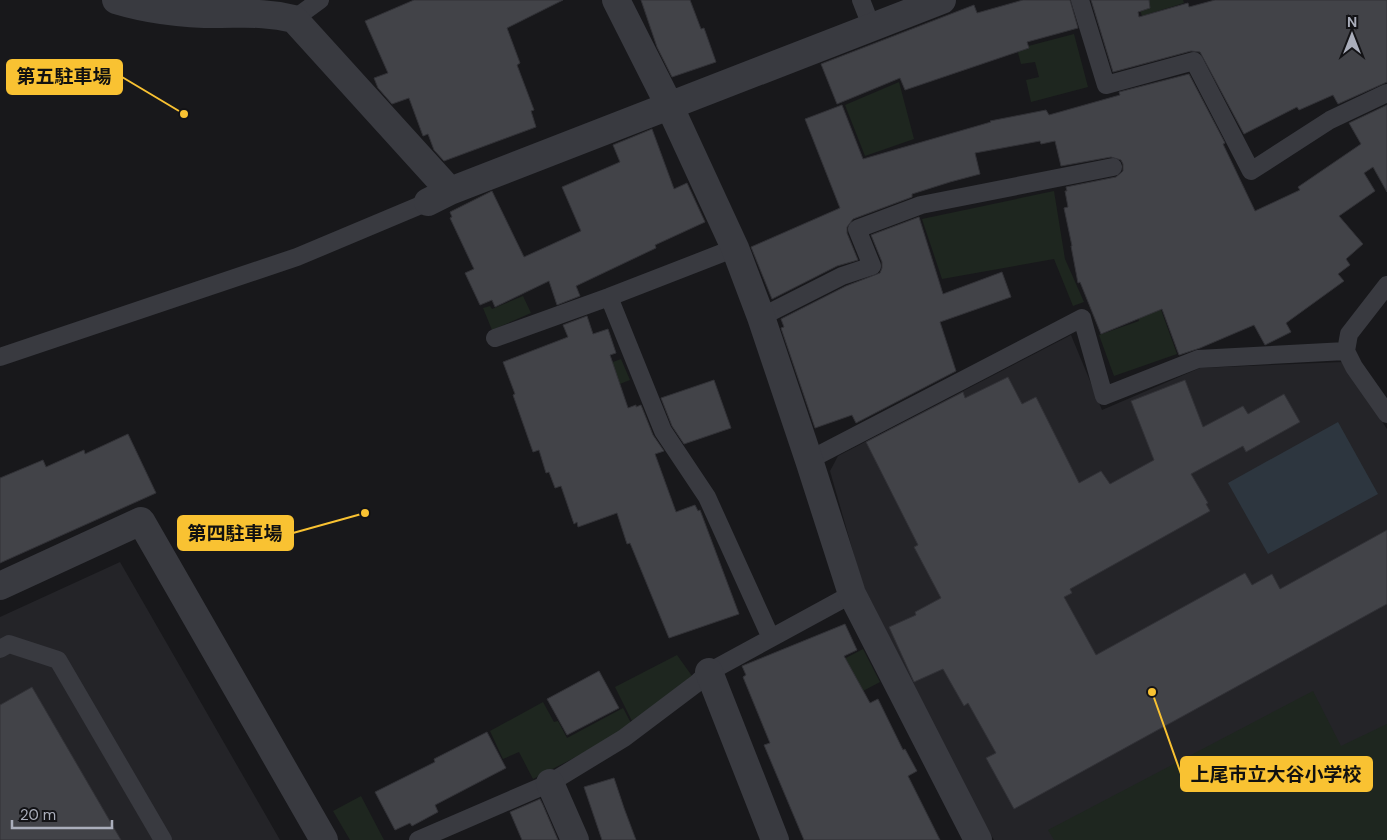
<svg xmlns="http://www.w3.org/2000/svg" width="1387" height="840" font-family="'DM Sans','Noto Sans JP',sans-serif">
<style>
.built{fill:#242428}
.green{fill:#1e261f}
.water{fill:#2d363f}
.building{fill:#424348;stroke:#323237}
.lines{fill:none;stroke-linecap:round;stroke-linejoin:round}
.lane{stroke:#393a40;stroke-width:18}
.street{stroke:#393a40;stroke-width:28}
.leader{fill:none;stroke:#f9c232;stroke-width:2}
.callout-dot{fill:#f9c232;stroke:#131316;stroke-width:2}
.callout{fill:#f9c232;stroke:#f9c232;stroke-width:2}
.callout-label{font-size:19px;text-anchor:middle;font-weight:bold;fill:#111}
</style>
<rect width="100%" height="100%" fill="#18181b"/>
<path class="built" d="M 1071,335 L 1102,410 L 1200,368 L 1343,362 L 1387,429 L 1387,840 L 994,840 L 972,801 L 862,583 L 830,471 L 838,456 Z
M 120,562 L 280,840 L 0,840 L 0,617 Z"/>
<path class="green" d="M 1142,0 L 1183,0 L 1184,3 L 1142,16 L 1137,2 Z
M 1074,34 L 1088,87 L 1031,102 L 1026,80 L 1039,77 L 1035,62 L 1021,64 L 1017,49 Z
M 899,82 L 914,139 L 865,156 L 845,105 Z
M 1054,191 L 1065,259 L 1084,302 L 1073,306 L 1054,259 L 942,279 L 922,219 Z
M 523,296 L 531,313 L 492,330 L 483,308 L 490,306 L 492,309 Z
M 1160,307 L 1177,354 L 1114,376 L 1099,335 L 1139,321 L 1137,315 Z
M 621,359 L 630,380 L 589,396 L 581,374 Z
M 863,649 L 880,682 L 861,692 L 844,659 Z
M 677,655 L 692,676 L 633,723 L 615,687 Z
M 1313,691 L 1341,746 L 1387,724 L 1387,840 L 1054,840 L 1048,830 Z
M 543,702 L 554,722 L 558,721 L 567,738 L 623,708 L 631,723 L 603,743 L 533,779 L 519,752 L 503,759 L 490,731 Z
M 361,796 L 384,840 L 350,840 L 333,811 Z"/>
<path class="water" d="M 1338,422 L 1378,494 L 1268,554 L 1228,483 Z"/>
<path class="building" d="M 414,0 L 563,0 L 507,28 L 520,63 L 517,65 L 534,110 L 531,111 L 536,127 L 444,161 L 434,150 L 428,134 L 423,136 L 409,98 L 392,104 L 378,88 L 374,78 L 388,73 L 365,21 Z
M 641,0 L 690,0 L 701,29 L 704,28 L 716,62 L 672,77 L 657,47 Z
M 1023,0 L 1070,0 L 1078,28 L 1027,42 L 1029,48 L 905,90 L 900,78 L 837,104 L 821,64 L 974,5 L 977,13 Z
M 1091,0 L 1149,0 L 1150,8 L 1138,12 L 1139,17 L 1188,3 L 1189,7 L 1215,0 L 1387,0 L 1387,82 L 1338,104 L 1333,95 L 1299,110 L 1297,107 L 1244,134 L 1200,52 L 1191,51 L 1113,72 Z
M 1189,74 L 1225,143 L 1223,144 L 1255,211 L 1300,190 L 1298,187 L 1361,144 L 1349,123 L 1387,105 L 1387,192 L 1373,167 L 1364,173 L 1375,191 L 1339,216 L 1363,244 L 1346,259 L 1350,265 L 1338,274 L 1344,281 L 1286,323 L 1291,332 L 1265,345 L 1254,325 L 1200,348 L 1179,355 L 1162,309 L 1101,334 L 1080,282 L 1078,283 L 1071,246 L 1072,246 L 1064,208 L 1068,207 L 1065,191 L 1067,191 L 1066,187 L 1116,177 L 1123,171 L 1123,164 L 1121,160 L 1111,157 L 1061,166 L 1055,141 L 1041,144 L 1040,141 L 975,153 L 980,174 L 950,182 L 912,194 L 912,197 L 853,219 L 847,227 L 847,233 L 858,260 L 837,266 L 772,299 L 751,247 L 840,208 L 805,119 L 842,105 L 863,159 L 991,122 L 990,121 L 1046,110 L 1049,115 L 1120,95 L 1119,92 Z
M 652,129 L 674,189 L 687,183 L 705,222 L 655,245 L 656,248 L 576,286 L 580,296 L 557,305 L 549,281 L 495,307 L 492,300 L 480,305 L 465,273 L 474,269 L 450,218 L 452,217 L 450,212 L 492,191 L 524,257 L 581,231 L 562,187 L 620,162 L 613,145 Z
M 919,217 L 943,294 L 1002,272 L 1011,297 L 940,322 L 956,371 L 856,423 L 852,415 L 815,428 L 781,328 L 784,327 L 781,319 L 846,286 L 880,273 L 882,268 L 882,262 L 871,235 Z
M 587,316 L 593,334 L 608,329 L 616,353 L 610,355 L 628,408 L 636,405 L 636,407 L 641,405 L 653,435 L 664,451 L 655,454 L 676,512 L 695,505 L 698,511 L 700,510 L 739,614 L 669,638 L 630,543 L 627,544 L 617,513 L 578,527 L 577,522 L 574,524 L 561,486 L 555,488 L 549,472 L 546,473 L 539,450 L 533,452 L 513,395 L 515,394 L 503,362 L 568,337 L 563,325 Z
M 1008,377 L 1022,404 L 1036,397 L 1079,483 L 1101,471 L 1110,484 L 1154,460 L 1131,401 L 1185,380 L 1203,427 L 1243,406 L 1248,414 L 1284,394 L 1300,422 L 1246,452 L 1243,446 L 1191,474 L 1208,503 L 1206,504 L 1210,511 L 1070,589 L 1072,593 L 1064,597 L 1096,655 L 1245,573 L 1252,585 L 1272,574 L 1280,589 L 1387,530 L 1387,604 L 1014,809 L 986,758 L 996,753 L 968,703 L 964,706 L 943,669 L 914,682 L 889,627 L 916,615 L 915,612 L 941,598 L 914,547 L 918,545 L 866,442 L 963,392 L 965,398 Z
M 714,380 L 731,428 L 684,444 L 672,426 L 661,398 Z
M 128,434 L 156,493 L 0,563 L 0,478 L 43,460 L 46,467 L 84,450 L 85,454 Z
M 845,624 L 857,650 L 844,656 L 870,703 L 878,699 L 903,750 L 905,749 L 917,771 L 908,776 L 940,840 L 804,840 L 764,745 L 770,743 L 743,677 L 746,675 L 742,666 Z
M 599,671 L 619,708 L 567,735 L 547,699 Z
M 32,687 L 121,840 L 0,840 L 0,705 Z
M 487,732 L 506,768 L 435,805 L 438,812 L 412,826 L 410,823 L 395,830 L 375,792 L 435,762 L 434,759 Z
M 614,778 L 624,808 L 636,840 L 602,840 L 584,787 Z
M 540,799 L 543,805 L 558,840 L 522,840 L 510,812 Z"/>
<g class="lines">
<path class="lane" d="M 861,0 L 872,28
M 1080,0 L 1106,85 L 1194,61 L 1251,171 L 1330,120 L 1387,93
M 294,19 L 320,0
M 1387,285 L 1349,334 L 1346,351 L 1354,367 L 1387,414
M 609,297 L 663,431 L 707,497 L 771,638
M 761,317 L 842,276 L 872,266 L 857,229 L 921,205 L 1113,167
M 495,338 L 609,297 L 735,248
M 0,357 L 297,257 L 428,202
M 809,460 L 1082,318 L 1104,396 L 1198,359 L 1346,351
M 0,649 L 9,644 L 58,660 L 163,840
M 418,840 L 550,783 L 624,738 L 697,683 L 709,672 L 852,594"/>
<path class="street" d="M 116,0 C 149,10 183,14 218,14 C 246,14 266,12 294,19 L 450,191
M 616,0 L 669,105 L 735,248 L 761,317 L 809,460 L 852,594 L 978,840
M 428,202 L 450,191 L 942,0
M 0,586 L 141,521 L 324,840
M 709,672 L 775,840
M 550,783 L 575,840"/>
</g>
<path class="leader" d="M184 114L122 77M365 513L293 533M1152 692L1181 774"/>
<g class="callout-dot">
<circle cx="184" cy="114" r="5"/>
<circle cx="365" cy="513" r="5"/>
<circle cx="1152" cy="692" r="5"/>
</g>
<g class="callout">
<rect x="7" y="60" width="115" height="34" rx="5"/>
<rect x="178" y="516" width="115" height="34" rx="5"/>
<rect x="1181" y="757" width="191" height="34" rx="5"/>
</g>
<g class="callout-label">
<text x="64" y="83">第五駐車場</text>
<text x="235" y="540">第四駐車場</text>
<text x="1276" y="781">上尾市立大谷小学校</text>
</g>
<g transform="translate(1352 35)" stroke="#131316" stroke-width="4" paint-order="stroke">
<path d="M0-4L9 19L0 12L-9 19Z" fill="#aaaebb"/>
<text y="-8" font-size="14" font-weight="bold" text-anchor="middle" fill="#aaaebb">N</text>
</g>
<path d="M12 820v8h100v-8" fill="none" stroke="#aaaebb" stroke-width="2.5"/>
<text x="20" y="820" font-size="15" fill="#aaaebb" stroke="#131316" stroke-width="4" paint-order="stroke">20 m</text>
</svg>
